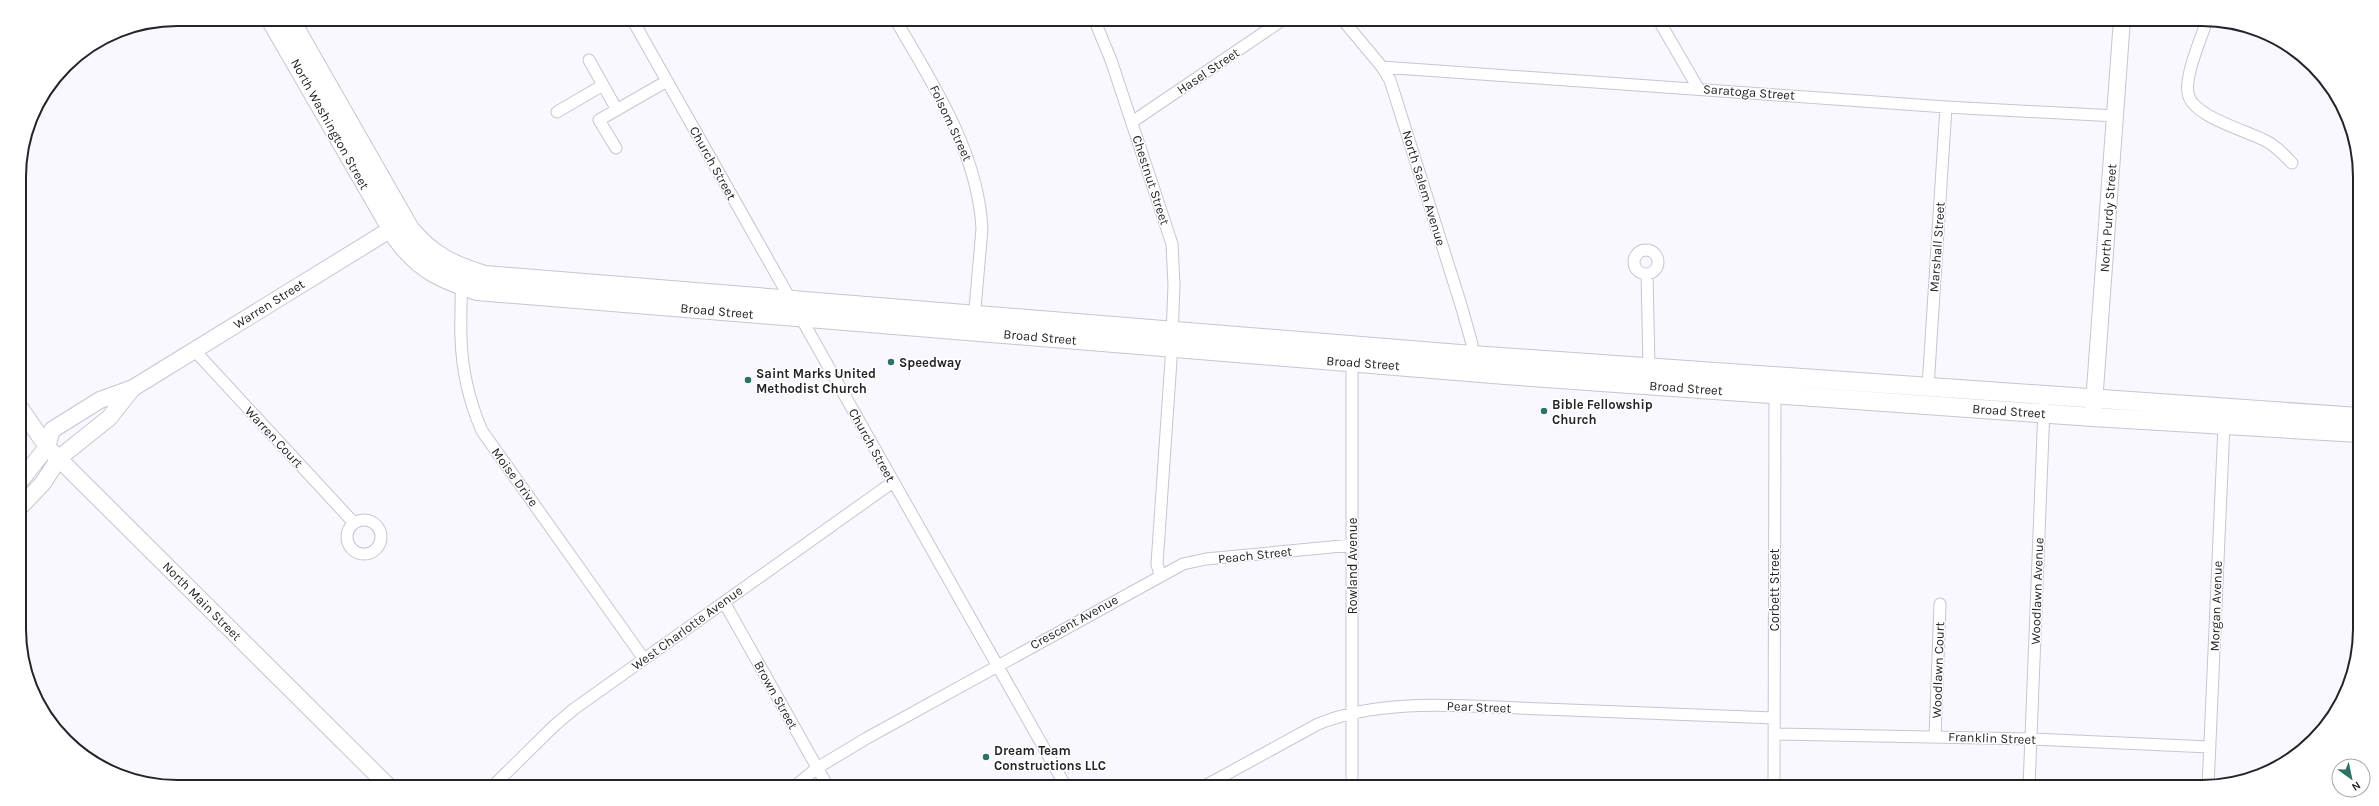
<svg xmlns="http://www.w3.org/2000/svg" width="2379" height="806" font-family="Karla,sans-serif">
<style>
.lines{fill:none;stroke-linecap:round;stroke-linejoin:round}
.street-casing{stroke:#c8c5d1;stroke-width:13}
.secondary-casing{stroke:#c8c5d1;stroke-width:18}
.primary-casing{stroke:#c8c5d1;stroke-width:20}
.street{stroke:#fff;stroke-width:11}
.secondary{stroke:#fff;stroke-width:16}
.primary{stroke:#fff;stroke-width:18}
.poi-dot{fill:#2e7265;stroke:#fff;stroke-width:1.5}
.labels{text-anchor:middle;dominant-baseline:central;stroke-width:3;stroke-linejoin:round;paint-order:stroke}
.street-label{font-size:13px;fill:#252428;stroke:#fff}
.poi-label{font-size:13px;font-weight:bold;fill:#252428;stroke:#fff;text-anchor:start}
.rim{fill:none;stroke:#252428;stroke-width:2}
</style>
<rect width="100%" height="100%" fill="#f9f7ff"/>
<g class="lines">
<defs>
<path id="street" d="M 632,19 L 1066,787
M 895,19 C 933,84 978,152 982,229 L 974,320
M 1094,19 L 1111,60 L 1172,244 L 1174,285 L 1171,360 L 1157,564 L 1160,575
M 1342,19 L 1382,67 L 1390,80 L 1461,305 L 1472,344 L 1472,361
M 1658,19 L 1698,88
M 2207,20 C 2201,39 2185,74 2188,93 C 2191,116 2245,130 2264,140 C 2275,145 2283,154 2292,163
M 589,60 L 617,110
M 1382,67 L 1946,107 L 2116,116
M 557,112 L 603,85
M 1132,122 L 1284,19
M 616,148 L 599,120 L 667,81
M1634 262a12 12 0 1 1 24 0a12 12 0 1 1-24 0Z
M 1647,274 L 1649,367
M 461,280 C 462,299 460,319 461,338 C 462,371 469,401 482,431 L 644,659
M 194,350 L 354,523
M 1352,357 L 1352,787
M 1928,387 L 1946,107
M347 537a17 17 0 1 1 34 0a17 17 0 1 1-34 0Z
M 724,602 L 828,787
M 1774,734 L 2031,739 L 2210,747
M 1935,737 L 1940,604
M 492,787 L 555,725 L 574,709 L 893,482
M 794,787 L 817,768 L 867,738 L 1183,564 L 1206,559 L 1352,545
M 1203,787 L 1318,724 C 1385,696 1471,707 1543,709 C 1620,712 1697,715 1774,718
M 1774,787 L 1775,394
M 2029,787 L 2044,408
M 2208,787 L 2224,425"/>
<path id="secondary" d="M 21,409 L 47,447 L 389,787
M 2093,417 L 2122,19
M 21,480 L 47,447 L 52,430 L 100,400 L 133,388 L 401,223
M 21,506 L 43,483 L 59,458 L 109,418 L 132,389"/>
<path id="primary" d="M 270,19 L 397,239 C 420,270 441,279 477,291 L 1505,375 L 2093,417 L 2359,433
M 290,19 L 410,229 C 433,256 452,265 485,275 L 1472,355 L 2359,417"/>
</defs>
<use href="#street" class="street-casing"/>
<use href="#secondary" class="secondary-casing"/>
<use href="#primary" class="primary-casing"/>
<use href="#street" class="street"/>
<use href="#secondary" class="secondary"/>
<use href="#primary" class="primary"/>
</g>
<g class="poi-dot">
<circle cx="891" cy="362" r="4"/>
<circle cx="748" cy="380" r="4"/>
<circle cx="1544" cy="411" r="4"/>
<circle cx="986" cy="757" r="4"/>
</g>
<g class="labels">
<g class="street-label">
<text transform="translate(1208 71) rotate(-34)">Hasel Street</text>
<text transform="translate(1749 92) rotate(4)">Saratoga Street</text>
<text transform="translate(951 123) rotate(65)">Folsom Street</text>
<text transform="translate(330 124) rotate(61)">North Washington Street</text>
<text transform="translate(713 163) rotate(61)">Church Street</text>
<text transform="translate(1151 180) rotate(72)">Chestnut Street</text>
<text transform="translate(1424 188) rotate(73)">North Salem Avenue</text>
<text transform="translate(2108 218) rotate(-86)">North Purdy Street</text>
<text transform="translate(1937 247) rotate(-86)">Marshall Street</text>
<text transform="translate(269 304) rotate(-32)">Warren Street</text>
<text transform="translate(717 311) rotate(5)">Broad Street</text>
<text transform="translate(1040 337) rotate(5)">Broad Street</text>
<text transform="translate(1363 363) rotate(4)">Broad Street</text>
<text transform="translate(1686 388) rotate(4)">Broad Street</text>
<text transform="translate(2009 411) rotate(4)">Broad Street</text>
<text transform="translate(274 437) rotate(47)">Warren Court</text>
<text transform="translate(872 445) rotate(61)">Church Street</text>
<text transform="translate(515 477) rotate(54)">Moise Drive</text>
<text transform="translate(1255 555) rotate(-6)">Peach Street</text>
<text transform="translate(1352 566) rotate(-90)">Rowland Avenue</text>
<text transform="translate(1774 590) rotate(-90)">Corbett Street</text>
<text transform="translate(2037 591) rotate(-88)">Woodlawn Avenue</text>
<text transform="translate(202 601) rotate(45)">North Main Street</text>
<text transform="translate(2216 606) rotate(-88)">Morgan Avenue</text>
<text transform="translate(1074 622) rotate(-29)">Crescent Avenue</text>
<text transform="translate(687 628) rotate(-36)">West Charlotte Avenue</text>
<text transform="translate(1938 670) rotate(-88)">Woodlawn Court</text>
<text transform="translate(776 695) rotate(61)">Brown Street</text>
<text transform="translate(1479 707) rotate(2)">Pear Street</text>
<text transform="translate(1992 738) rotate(2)">Franklin Street</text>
</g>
<g class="poi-label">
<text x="899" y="362">Speedway</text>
<text x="756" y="373">Saint Marks United<tspan x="756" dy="15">Methodist Church</tspan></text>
<text x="1552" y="404">Bible Fellowship<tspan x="1552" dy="15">Church</tspan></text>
<text x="994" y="750">Dream Team<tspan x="994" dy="15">Constructions LLC</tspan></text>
</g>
</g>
<path d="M0 0H2379V806H0ZM177 26H2202A151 151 0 0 1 2353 177V629A151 151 0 0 1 2202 780H177A151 151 0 0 1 26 629V177A151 151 0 0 1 177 26Z" fill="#fff" fill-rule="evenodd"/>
<path class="rim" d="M177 26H2202A151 151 0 0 1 2353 177V629A151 151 0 0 1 2202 780H177A151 151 0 0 1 26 629V177A151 151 0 0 1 177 26Z"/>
<g transform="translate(2351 778) rotate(147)"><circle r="19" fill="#ffffff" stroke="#a8a7a9"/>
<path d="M0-3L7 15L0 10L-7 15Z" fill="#2e7265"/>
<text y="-6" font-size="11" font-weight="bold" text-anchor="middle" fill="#252428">N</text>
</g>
</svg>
